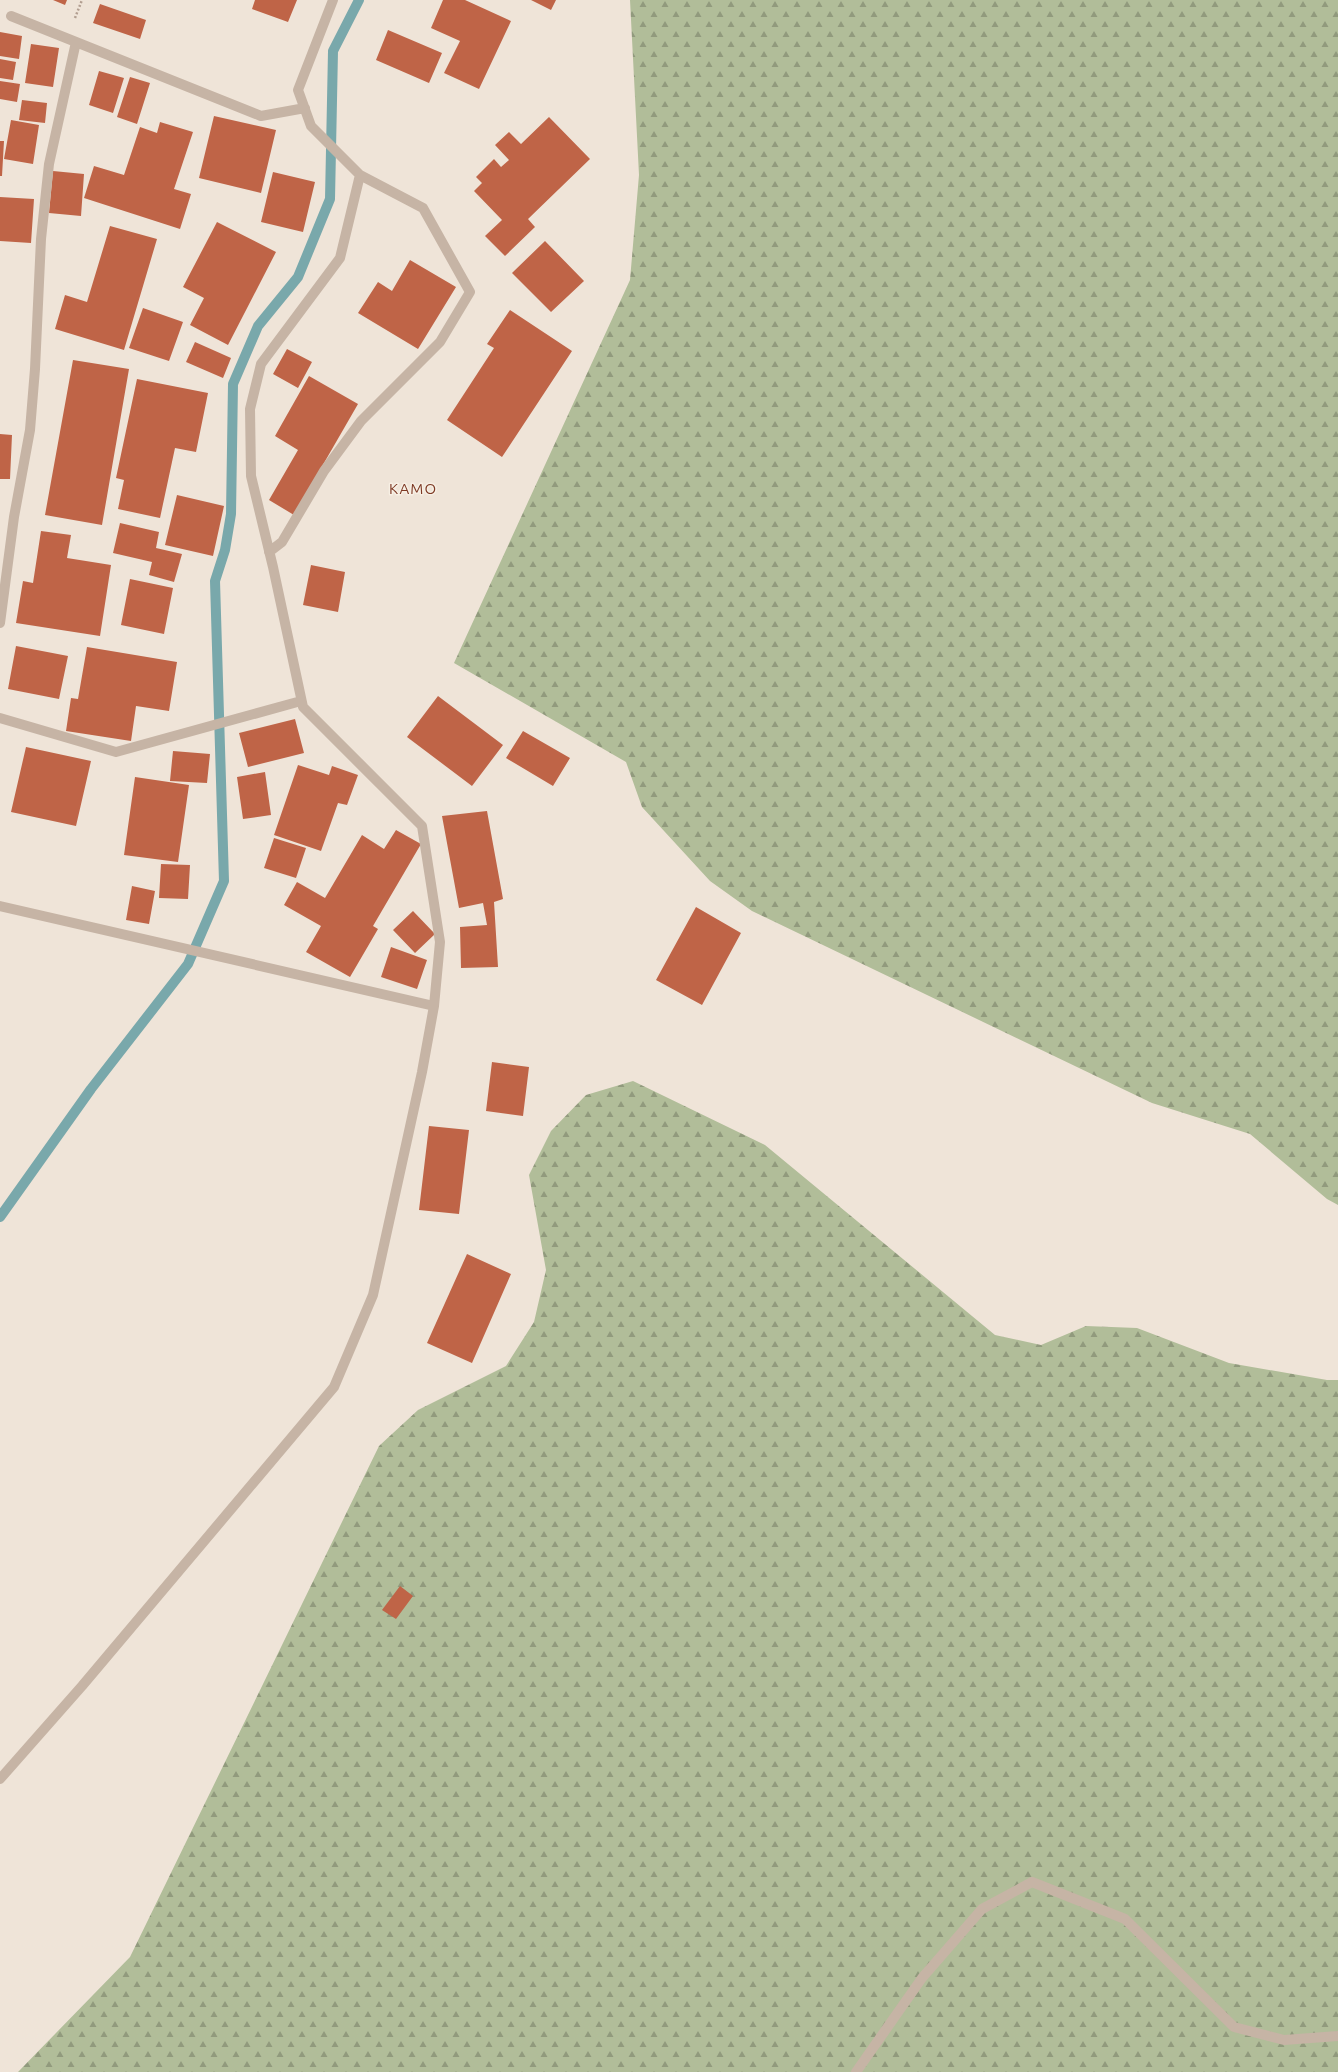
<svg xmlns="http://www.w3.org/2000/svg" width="1338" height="2072" font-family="Ubuntu,sans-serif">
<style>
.forest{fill:url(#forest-firs)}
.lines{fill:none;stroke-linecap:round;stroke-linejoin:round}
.stream{stroke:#79a8ab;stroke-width:10}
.building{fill:#bf6447}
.path{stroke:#b29e90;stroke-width:2.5;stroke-dasharray:2 2;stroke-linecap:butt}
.street{stroke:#c6b4a5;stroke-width:10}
.labels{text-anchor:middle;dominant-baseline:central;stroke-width:3;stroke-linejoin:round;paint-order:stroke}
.quarter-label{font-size:15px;letter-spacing:1px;fill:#7d3924;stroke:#f7efe4}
</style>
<defs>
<pattern id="forest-firs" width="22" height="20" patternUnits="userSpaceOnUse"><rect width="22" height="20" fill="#b1bd99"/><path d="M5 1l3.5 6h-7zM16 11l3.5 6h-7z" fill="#919a7d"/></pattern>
</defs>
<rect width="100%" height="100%" fill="#efe4d8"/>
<path class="forest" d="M 630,0 L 1338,0 L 1338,1205 L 1327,1199 L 1250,1134 L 1152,1103 L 752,911 L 710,881 L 642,807 L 626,762 L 454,663 L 630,280 L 639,175 Z
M 633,1081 L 765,1145 L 995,1335 L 1041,1345 L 1086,1326 L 1137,1328 L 1229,1363 L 1327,1380 L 1338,1380 L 1338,2072 L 18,2072 L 130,1957 L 379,1446 L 418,1410 L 506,1366 L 534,1322 L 546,1270 L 529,1175 L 551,1131 L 586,1095 Z"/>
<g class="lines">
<path class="stream" d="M 0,1217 L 91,1089 L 188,964 L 224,881 L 215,581 L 225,550 L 231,514 L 233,384 L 258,326 L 298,277 L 330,199 L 333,51 L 359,0"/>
</g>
<path class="building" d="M 53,0 L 67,0 L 65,5 Z
M 255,0 L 297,0 L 288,22 L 252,9 Z
M 443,0 L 465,0 L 511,21 L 479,89 L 444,73 L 460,41 L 431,28 Z
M 531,0 L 556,0 L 551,10 Z
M 100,4 L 146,20 L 140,39 L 93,23 Z
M 388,30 L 442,53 L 429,83 L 376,60 Z
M 0,32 L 22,36 L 19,59 L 0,56 Z
M 31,44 L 59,48 L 53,87 L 25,83 Z
M 0,59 L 16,62 L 13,80 L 0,78 Z
M 99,71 L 124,78 L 113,113 L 89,105 Z
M 130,77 L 150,83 L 137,124 L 117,117 Z
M 0,81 L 20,84 L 17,102 L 0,99 Z
M 22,100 L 47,103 L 45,123 L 19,120 Z
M 214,116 L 276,130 L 261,193 L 199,178 Z
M 549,117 L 590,159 L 528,219 L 535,227 L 505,256 L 485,236 L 502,220 L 474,191 L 482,183 L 476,177 L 494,159 L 501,167 L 509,160 L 495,145 L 509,132 L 521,144 Z
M 11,120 L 39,125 L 33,164 L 4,159 Z
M 160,122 L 193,132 L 174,189 L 191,194 L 180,229 L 84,198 L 94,166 L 124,175 L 140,127 L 157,133 Z
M 0,141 L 4,141 L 2,176 L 0,176 Z
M 53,171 L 84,174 L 81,216 L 49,213 Z
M 273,172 L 315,182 L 303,232 L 261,222 Z
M 0,197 L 34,199 L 31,243 L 0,241 Z
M 217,222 L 276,252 L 228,345 L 190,325 L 204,298 L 183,287 Z
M 110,226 L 157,239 L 124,350 L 55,329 L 65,295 L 87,302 Z
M 545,241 L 584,281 L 551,312 L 512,273 Z
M 410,260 L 456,287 L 418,349 L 358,313 L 378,282 L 392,291 Z
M 143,308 L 183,322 L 169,361 L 129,348 Z
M 510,310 L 572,351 L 502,457 L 447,420 L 494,348 L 487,344 Z
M 195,342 L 231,358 L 223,378 L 186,362 Z
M 287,349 L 312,362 L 298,388 L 273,374 Z
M 73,360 L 129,369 L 102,525 L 45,515 Z
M 309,376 L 358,404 L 294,515 L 269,500 L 298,450 L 275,436 Z
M 137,379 L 208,393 L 196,452 L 175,448 L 160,518 L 118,509 L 124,480 L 116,478 Z
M 0,434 L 12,435 L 10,479 L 0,479 Z
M 177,495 L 224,506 L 213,556 L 165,545 Z
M 120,523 L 159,532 L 156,548 L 182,554 L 174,582 L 149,575 L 152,562 L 113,553 Z
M 41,531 L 71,535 L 67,558 L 111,565 L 100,636 L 16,623 L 23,581 L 33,583 Z
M 311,565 L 345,572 L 338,612 L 303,605 Z
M 130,579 L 173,588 L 164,634 L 121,625 Z
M 16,646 L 68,656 L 59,699 L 8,689 Z
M 87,647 L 177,662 L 169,711 L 136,706 L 131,741 L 66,731 L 71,698 L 78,699 Z
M 438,696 L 503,745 L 472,786 L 407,737 Z
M 295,719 L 304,753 L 248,767 L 239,733 Z
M 523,731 L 570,758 L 553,786 L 506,758 Z
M 26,747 L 91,761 L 76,826 L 11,812 Z
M 173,751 L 210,754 L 207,783 L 170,781 Z
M 298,765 L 329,775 L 332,766 L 358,775 L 347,805 L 338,803 L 321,851 L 274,835 Z
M 265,772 L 271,815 L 243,819 L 237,777 Z
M 135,777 L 189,785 L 178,862 L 124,855 Z
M 487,811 L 503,899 L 494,902 L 498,967 L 461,968 L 460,927 L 487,925 L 483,903 L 459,908 L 442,816 Z
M 396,830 L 421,844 L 373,926 L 378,929 L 350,977 L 306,952 L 321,926 L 284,905 L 297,882 L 325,898 L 362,835 L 384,849 Z
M 274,838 L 306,848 L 296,878 L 264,868 Z
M 161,864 L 190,865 L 188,899 L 159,898 Z
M 132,886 L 155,891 L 149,924 L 126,920 Z
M 696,907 L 741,933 L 702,1005 L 656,980 Z
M 413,911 L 435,934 L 415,953 L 393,930 Z
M 391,947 L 427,960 L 417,989 L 381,977 Z
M 492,1062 L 529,1067 L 523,1116 L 486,1111 Z
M 429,1126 L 469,1130 L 459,1214 L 419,1210 Z
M 467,1254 L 511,1274 L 472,1363 L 427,1343 Z
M 400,1586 L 413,1596 L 396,1619 L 382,1610 Z"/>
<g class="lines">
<path class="path" d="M 75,18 L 82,0"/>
<path class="street" d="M 11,16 L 261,116 L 305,108
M 269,552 L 282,542 L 324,471 L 361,421 L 440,342 L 470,292 L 423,208 L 360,175
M 0,623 L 14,517 L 30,430 L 35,369 L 41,239 L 49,164 L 76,42
M 0,718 L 116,752 L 301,701
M 0,906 L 434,1006
M 0,1779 L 82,1686 L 334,1387 L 373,1295 L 422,1072 L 434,1006 L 440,942 L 422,826 L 303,707 L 273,567 L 251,476 L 250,409 L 261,364 L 340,258 L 360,175 L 311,126 L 298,90 L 333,0
M 856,2072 L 922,1978 L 982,1909 L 1032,1882 L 1125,1919 L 1234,2027 L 1284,2040 L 1338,2036"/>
</g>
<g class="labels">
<g class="quarter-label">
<text x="413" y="488">KAMO</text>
</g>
</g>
</svg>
